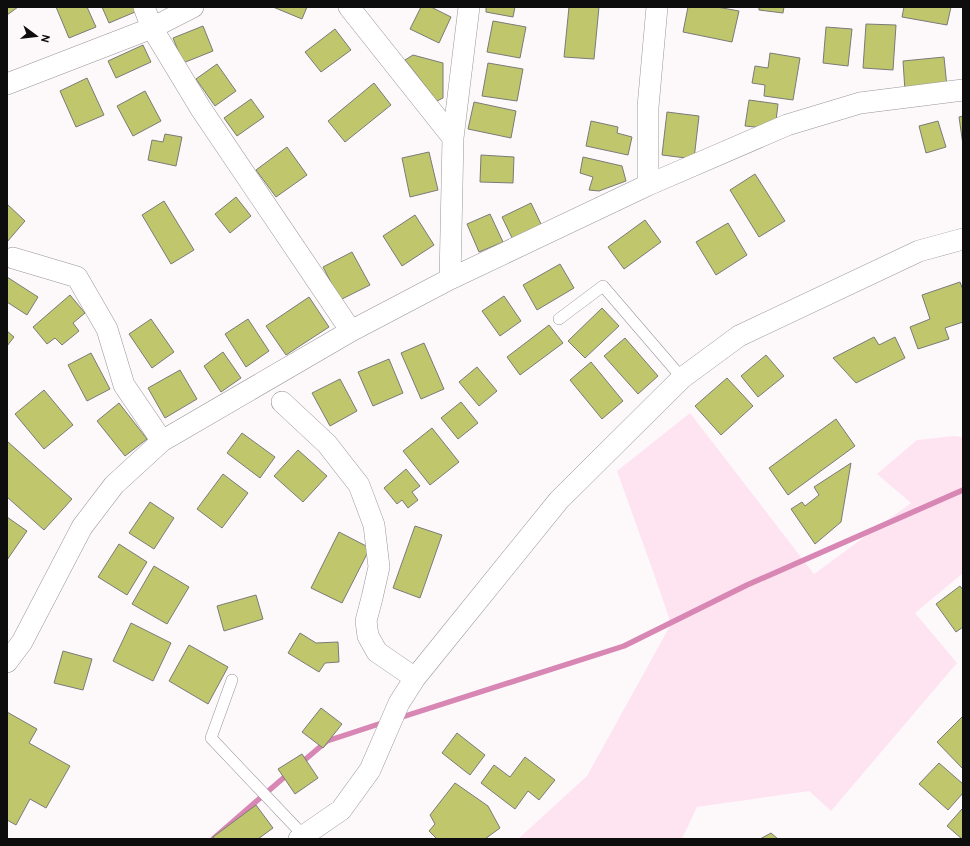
<svg xmlns="http://www.w3.org/2000/svg" width="970" height="846" font-family="Overpass,sans-serif">
<style>
.green{fill:#fee4f1}
.lines{fill:none;stroke-linecap:round;stroke-linejoin:round}
.stream{stroke:#d886b3;stroke-width:5.5}
.building{fill:#c0c66b;stroke:#7a7b78}
.service-casing{stroke:#999698;stroke-width:12}
.minor-casing{stroke:#999698;stroke-width:22}
.service{stroke:#fff;stroke-width:11}
.minor{stroke:#fff;stroke-width:21}
</style>
<rect width="100%" height="100%" fill="#fdf9fb"/>
<path class="green" d="M 690,413 L 814,574 L 911,503 L 877,474 L 917,440 L 954,436 L 963,437 L 963,573 L 915,613 L 957,663 L 831,811 L 809,791 L 697,807 L 682,839 L 518,839 L 587,776 L 671,624 L 655,577 L 617,471 Z"/>
<g class="lines">
<path class="stream" d="M 399,718 L 624,646 L 747,585 L 963,490
M 301,763 L 327,741 L 385,722
M 213,839 L 288,774"/>
</g>
<path class="building" d="M 7,7 L 18,7 L 7,15 Z
M 56,7 L 87,7 L 96,27 L 69,38 Z
M 102,7 L 133,7 L 135,12 L 109,23 Z
M 273,7 L 307,7 L 302,19 Z
M 421,7 L 431,7 L 451,17 L 439,43 L 410,29 Z
M 486,7 L 515,7 L 513,17 L 486,12 Z
M 569,7 L 599,7 L 594,59 L 564,57 Z
M 688,7 L 717,7 L 739,11 L 732,42 L 683,32 Z
M 759,7 L 784,7 L 783,13 L 759,10 Z
M 904,7 L 951,7 L 947,25 L 902,17 Z
M 493,21 L 526,27 L 520,58 L 487,52 Z
M 866,24 L 896,25 L 893,70 L 863,68 Z
M 203,26 L 213,51 L 183,63 L 173,38 Z
M 826,27 L 852,29 L 848,66 L 823,63 Z
M 335,29 L 351,50 L 321,72 L 305,52 Z
M 143,45 L 151,62 L 116,78 L 108,61 Z
M 770,53 L 800,58 L 793,100 L 764,96 L 765,85 L 752,83 L 755,66 L 768,68 Z
M 413,55 L 443,63 L 443,98 L 437,101 L 405,60 Z
M 944,57 L 947,87 L 905,91 L 903,61 Z
M 488,63 L 523,69 L 517,101 L 482,96 Z
M 217,64 L 236,91 L 215,106 L 196,79 Z
M 87,78 L 104,115 L 76,127 L 60,91 Z
M 374,83 L 391,105 L 345,142 L 328,121 Z
M 145,91 L 161,121 L 133,136 L 117,106 Z
M 251,99 L 264,117 L 237,136 L 224,118 Z
M 749,100 L 778,104 L 775,129 L 745,126 Z
M 474,102 L 516,111 L 511,138 L 468,129 Z
M 667,112 L 699,116 L 694,159 L 662,155 Z
M 963,116 L 963,145 L 959,117 Z
M 591,121 L 618,127 L 617,133 L 632,137 L 628,155 L 586,146 Z
M 938,121 L 946,147 L 926,153 L 919,126 Z
M 165,134 L 182,137 L 176,166 L 148,160 L 152,140 L 163,142 Z
M 287,147 L 307,175 L 276,197 L 256,170 Z
M 429,152 L 438,190 L 410,197 L 402,158 Z
M 481,155 L 514,157 L 513,183 L 480,182 Z
M 583,157 L 622,166 L 626,181 L 599,191 L 589,190 L 593,177 L 580,173 Z
M 755,174 L 785,221 L 759,237 L 730,190 Z
M 236,197 L 251,216 L 230,233 L 215,214 Z
M 164,201 L 194,250 L 171,264 L 142,215 Z
M 531,203 L 542,226 L 513,240 L 502,217 Z
M 7,204 L 25,221 L 7,242 Z
M 490,214 L 503,242 L 479,252 L 467,224 Z
M 415,215 L 434,245 L 402,266 L 383,236 Z
M 645,220 L 661,242 L 624,269 L 608,247 Z
M 728,223 L 747,255 L 716,275 L 696,242 Z
M 352,252 L 370,285 L 340,300 L 323,267 Z
M 560,264 L 574,288 L 537,310 L 523,285 Z
M 7,277 L 38,297 L 27,315 L 7,302 Z
M 960,282 L 963,290 L 963,322 L 945,328 L 949,339 L 918,349 L 910,327 L 930,319 L 922,295 Z
M 70,295 L 85,313 L 73,323 L 79,331 L 62,345 L 55,338 L 47,344 L 33,327 Z
M 504,296 L 521,321 L 500,336 L 482,311 Z
M 309,297 L 329,327 L 286,355 L 266,326 Z
M 602,308 L 619,326 L 585,358 L 568,341 Z
M 151,319 L 174,352 L 152,368 L 129,334 Z
M 248,319 L 269,351 L 246,367 L 225,334 Z
M 549,325 L 563,343 L 520,375 L 507,357 Z
M 7,331 L 14,337 L 7,346 Z
M 874,337 L 879,345 L 895,337 L 905,358 L 856,383 L 833,358 Z
M 625,338 L 658,376 L 638,394 L 604,356 Z
M 424,343 L 444,389 L 421,399 L 401,353 Z
M 223,352 L 241,378 L 221,392 L 204,366 Z
M 91,353 L 110,389 L 87,401 L 68,365 Z
M 766,355 L 784,376 L 758,397 L 741,376 Z
M 389,359 L 403,393 L 373,406 L 358,372 Z
M 591,362 L 623,401 L 602,419 L 570,380 Z
M 477,367 L 497,391 L 479,406 L 459,382 Z
M 180,370 L 197,399 L 165,418 L 148,388 Z
M 727,378 L 753,406 L 721,435 L 695,406 Z
M 340,379 L 357,411 L 330,426 L 312,393 Z
M 44,390 L 73,425 L 44,449 L 15,414 Z
M 461,402 L 478,423 L 458,439 L 441,418 Z
M 119,403 L 147,439 L 125,456 L 97,421 Z
M 836,419 L 855,446 L 788,495 L 769,468 Z
M 432,428 L 459,462 L 430,485 L 403,451 Z
M 242,433 L 275,457 L 260,478 L 227,453 Z
M 8,442 L 72,499 L 44,530 L 7,497 L 7,444 Z
M 298,450 L 327,476 L 303,502 L 274,476 Z
M 851,463 L 841,522 L 815,544 L 791,509 L 802,502 L 805,506 L 819,495 L 814,487 Z
M 406,469 L 420,486 L 412,492 L 418,500 L 408,508 L 402,500 L 397,504 L 384,488 Z
M 223,474 L 248,493 L 222,528 L 197,509 Z
M 150,502 L 174,518 L 154,549 L 129,533 Z
M 7,517 L 27,531 L 7,560 Z
M 415,526 L 442,535 L 420,598 L 393,588 Z
M 339,532 L 370,548 L 342,603 L 311,588 Z
M 119,544 L 147,562 L 127,595 L 98,577 Z
M 154,566 L 189,587 L 167,624 L 132,604 Z
M 960,586 L 963,590 L 963,627 L 956,632 L 936,604 Z
M 256,595 L 263,619 L 224,631 L 217,606 Z
M 131,623 L 171,643 L 153,681 L 113,661 Z
M 300,633 L 316,643 L 338,642 L 339,662 L 325,663 L 319,672 L 288,653 Z
M 189,645 L 228,667 L 208,704 L 169,681 Z
M 63,651 L 92,659 L 83,690 L 54,683 Z
M 321,708 L 342,724 L 323,748 L 302,732 Z
M 7,712 L 37,729 L 29,743 L 70,766 L 46,808 L 30,799 L 16,825 L 7,820 Z
M 962,717 L 963,719 L 963,769 L 937,742 Z
M 457,733 L 485,755 L 470,775 L 442,753 Z
M 302,754 L 318,778 L 295,794 L 278,769 Z
M 525,757 L 555,780 L 539,800 L 528,791 L 515,809 L 481,783 L 494,765 L 510,777 Z
M 939,763 L 963,784 L 963,793 L 948,810 L 919,784 Z
M 455,783 L 488,806 L 500,828 L 485,839 L 437,839 L 429,831 L 435,824 L 430,815 Z
M 256,805 L 273,828 L 258,839 L 214,839 L 213,837 Z
M 962,809 L 963,810 L 963,839 L 962,839 L 947,826 Z
M 771,833 L 778,839 L 760,839 Z"/>
<g class="lines">
<defs>
<path id="service" d="M 559,319 L 603,286 L 682,378
M 232,680 L 211,738 L 304,836"/>
<path id="minor" d="M 144,7 L 152,28 L 201,109 L 351,331
M 349,7 L 453,138
M 7,84 L 152,28 L 193,7
M 648,185 L 648,107 L 657,7
M 13,258 L 77,277 L 107,329 L 124,385 L 162,441
M 450,279 L 453,138 L 469,7
M 282,402 L 327,444 L 359,485 L 374,525 L 379,567 L 372,598 L 366,621 L 368,636 L 377,652 L 415,678
M 7,662 L 22,642 L 82,527 L 114,485 L 162,441 L 351,331 L 450,279 L 648,185 L 787,125 L 860,103 L 963,90
M 299,839 L 341,810 L 370,770 L 399,703 L 415,678 L 559,500 L 682,378 L 739,336 L 919,251 L 963,239"/>
</defs>
<use href="#service" class="service-casing"/>
<use href="#minor" class="minor-casing"/>
<use href="#service" class="service"/>
<use href="#minor" class="minor"/>
</g>
<rect width="970" height="846" fill="none" stroke="#0e0d0d" stroke-width="16"/>
<g transform="translate(36 36) rotate(105)" stroke="#fdf9fb" stroke-width="3" paint-order="stroke">
<path d="M0-3L7 15L0 10L-7 15Z" fill="#0e0d0d"/>
<text y="-6" font-size="11" font-weight="bold" text-anchor="middle" fill="#0e0d0d">N</text>
</g>
</svg>
